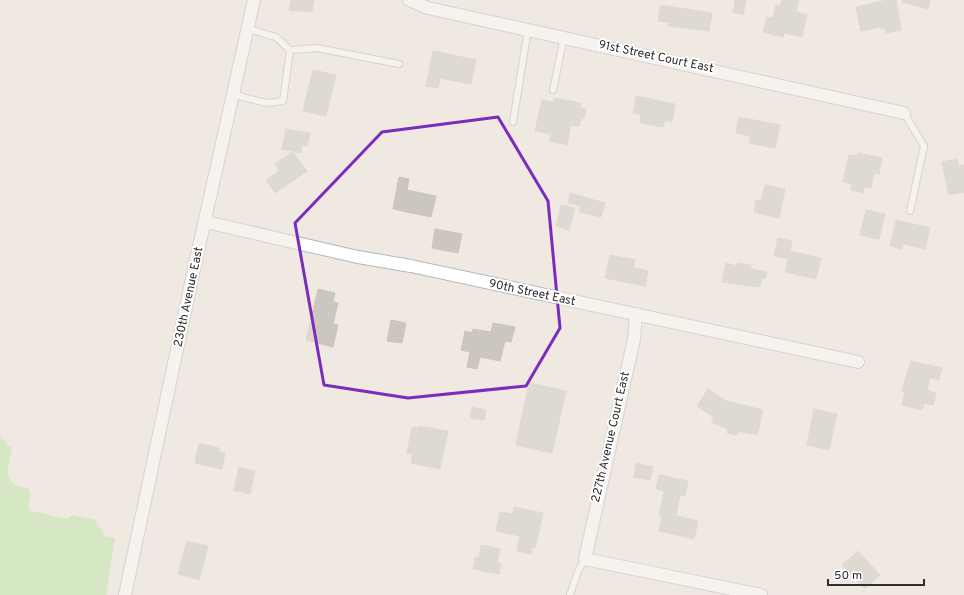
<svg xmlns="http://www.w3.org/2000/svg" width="964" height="595" font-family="Overpass,sans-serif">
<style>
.green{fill:#b6e59e}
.building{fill:#cbc7bf;stroke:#cbc5ba}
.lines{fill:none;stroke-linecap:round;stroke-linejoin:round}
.service-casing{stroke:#b4b7c1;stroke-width:8}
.minor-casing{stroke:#b4b7c1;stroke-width:14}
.service{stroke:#fff;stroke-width:6}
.minor{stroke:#fff;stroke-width:12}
.marked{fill:none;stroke:#7b2cbf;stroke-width:3;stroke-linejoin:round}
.labels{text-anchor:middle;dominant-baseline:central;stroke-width:4;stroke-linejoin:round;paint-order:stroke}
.street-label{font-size:12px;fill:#2e2e2e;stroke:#fff}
</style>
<rect width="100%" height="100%" fill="#efe9e1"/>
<path class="green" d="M 0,436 L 9,446 L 12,447 L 7,474 L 14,485 L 28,488 L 31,493 L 28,506 L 32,511 L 67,519 L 73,515 L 95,520 L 105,536 L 115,538 L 106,595 L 0,595 Z"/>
<path class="building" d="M 291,0 L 314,0 L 312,12 L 289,10 Z
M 735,0 L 746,0 L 743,15 L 733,12 Z
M 782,0 L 799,0 L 796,12 L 807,15 L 802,37 L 784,33 L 783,37 L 763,32 L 767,17 L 773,18 L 776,5 L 780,6 Z
M 887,0 L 896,0 L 901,30 L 886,33 L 885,28 L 881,29 L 881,27 L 861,31 L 856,7 Z
M 903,0 L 930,0 L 928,9 L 902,2 Z
M 661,5 L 712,13 L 709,31 L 668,26 L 669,22 L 658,21 Z
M 433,51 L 476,60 L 471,84 L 440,78 L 438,88 L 426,86 Z
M 313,70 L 336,75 L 326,116 L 303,111 Z
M 636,96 L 675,104 L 672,122 L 665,120 L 663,127 L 640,123 L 641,115 L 633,113 Z
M 554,98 L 581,103 L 580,108 L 586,109 L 584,119 L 581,118 L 579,126 L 571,125 L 567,145 L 550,141 L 551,134 L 535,131 L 542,100 L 553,102 Z
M 739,117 L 780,125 L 775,148 L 749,143 L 751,136 L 736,133 Z
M 286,129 L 310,133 L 307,146 L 302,145 L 301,153 L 282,149 Z
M 293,152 L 307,171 L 275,193 L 266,180 L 279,171 L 275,164 Z
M 858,153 L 882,158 L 879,174 L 874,173 L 871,188 L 864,186 L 863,193 L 851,190 L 852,184 L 843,182 L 849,155 L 857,156 Z
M 957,159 L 958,166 L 964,165 L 964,192 L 949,195 L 942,162 Z
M 399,177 L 409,179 L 407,190 L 436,196 L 431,217 L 393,209 Z
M 765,185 L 785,189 L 779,218 L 754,212 L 756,200 L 761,201 Z
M 570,193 L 605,203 L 601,217 L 579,212 L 581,206 L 568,203 Z
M 561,205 L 575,208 L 569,230 L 556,226 Z
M 866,210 L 885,214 L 879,239 L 860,235 Z
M 896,220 L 930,228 L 925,249 L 903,244 L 902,249 L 890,246 Z
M 435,229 L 462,234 L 458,253 L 432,248 Z
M 778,238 L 792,241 L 790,251 L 821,258 L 816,279 L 785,272 L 788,259 L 774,256 Z
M 610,255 L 635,260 L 633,267 L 648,271 L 645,286 L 605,278 Z
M 726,263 L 737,266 L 738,263 L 751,265 L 751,269 L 767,272 L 765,279 L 762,278 L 760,287 L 722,282 Z
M 318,289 L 335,293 L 333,302 L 338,303 L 333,324 L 338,325 L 333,347 L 306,340 Z
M 391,320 L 406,323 L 402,343 L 387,341 Z
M 493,323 L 515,327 L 511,342 L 505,341 L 500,361 L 480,357 L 477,369 L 467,367 L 470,352 L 461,350 L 465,331 L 472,333 L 473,329 L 491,332 Z
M 911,361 L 942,368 L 939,380 L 930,378 L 927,390 L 936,393 L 933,405 L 924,403 L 922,410 L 902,405 L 905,392 L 902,391 Z
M 529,383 L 566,391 L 552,453 L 516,445 Z
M 708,389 L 726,401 L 763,410 L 757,435 L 739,431 L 737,435 L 727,433 L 728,429 L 711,422 L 714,417 L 697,406 Z
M 472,407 L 486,410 L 484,420 L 470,418 Z
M 814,409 L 837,414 L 829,450 L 807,445 Z
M 419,426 L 448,431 L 440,469 L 411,463 L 413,454 L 407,453 L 412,427 L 419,428 Z
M 199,443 L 219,448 L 219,452 L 225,453 L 222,469 L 195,463 Z
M 636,463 L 653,467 L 650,480 L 634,477 Z
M 239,467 L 255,471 L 250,494 L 234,490 Z
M 659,475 L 688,481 L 685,496 L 680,495 L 676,516 L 698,521 L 694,539 L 659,531 L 662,516 L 659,515 L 664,491 L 656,489 Z
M 514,507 L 543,513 L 535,548 L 532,547 L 531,554 L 517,551 L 520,536 L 496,531 L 500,512 L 513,514 Z
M 187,541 L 208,546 L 199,580 L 178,574 Z
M 481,545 L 500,549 L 497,563 L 501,564 L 499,574 L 473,569 L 475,557 L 479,558 Z
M 858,551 L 880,575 L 865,589 L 842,565 Z"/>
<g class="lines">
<defs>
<path id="service" d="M 290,50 L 317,48 L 399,64
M 553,90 L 564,37
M 232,94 L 266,103 L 283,101 L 290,50 L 276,37 L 248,29
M 904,113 L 924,146 L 910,211
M 513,122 L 528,29
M 570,595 L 578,571 L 585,559"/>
<path id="minor" d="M 409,0 L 428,8 L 904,113
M 206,222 L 358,257 L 411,266 L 858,362
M 636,314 L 634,339 L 585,559 L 761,595
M 125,595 L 194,269 L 254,0"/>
</defs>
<use href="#service" class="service-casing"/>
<use href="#minor" class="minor-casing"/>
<use href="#service" class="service"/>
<use href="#minor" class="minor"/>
</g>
<path d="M0 0H964V595H0ZM 498,117 L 548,201 L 560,328 L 526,386 L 408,398 L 324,385 L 295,223 L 382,132 Z" fill="#efe9e1" fill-opacity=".55" fill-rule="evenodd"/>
<path class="marked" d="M 498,117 L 548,201 L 560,328 L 526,386 L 408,398 L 324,385 L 295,223 L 382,132 Z"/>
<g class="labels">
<g class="street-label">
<text transform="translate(656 57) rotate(12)">91st Street Court East</text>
<text transform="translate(532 293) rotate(12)">90th Street East</text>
<text transform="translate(189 297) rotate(-78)">230th Avenue East</text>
<text transform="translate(611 437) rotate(-77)">227th Avenue Court East</text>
</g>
</g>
<path d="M828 579v6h96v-6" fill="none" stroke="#2e2e2e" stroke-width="2"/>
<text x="834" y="579" font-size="12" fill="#2e2e2e" stroke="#ffffff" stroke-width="3" paint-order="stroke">50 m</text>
</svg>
